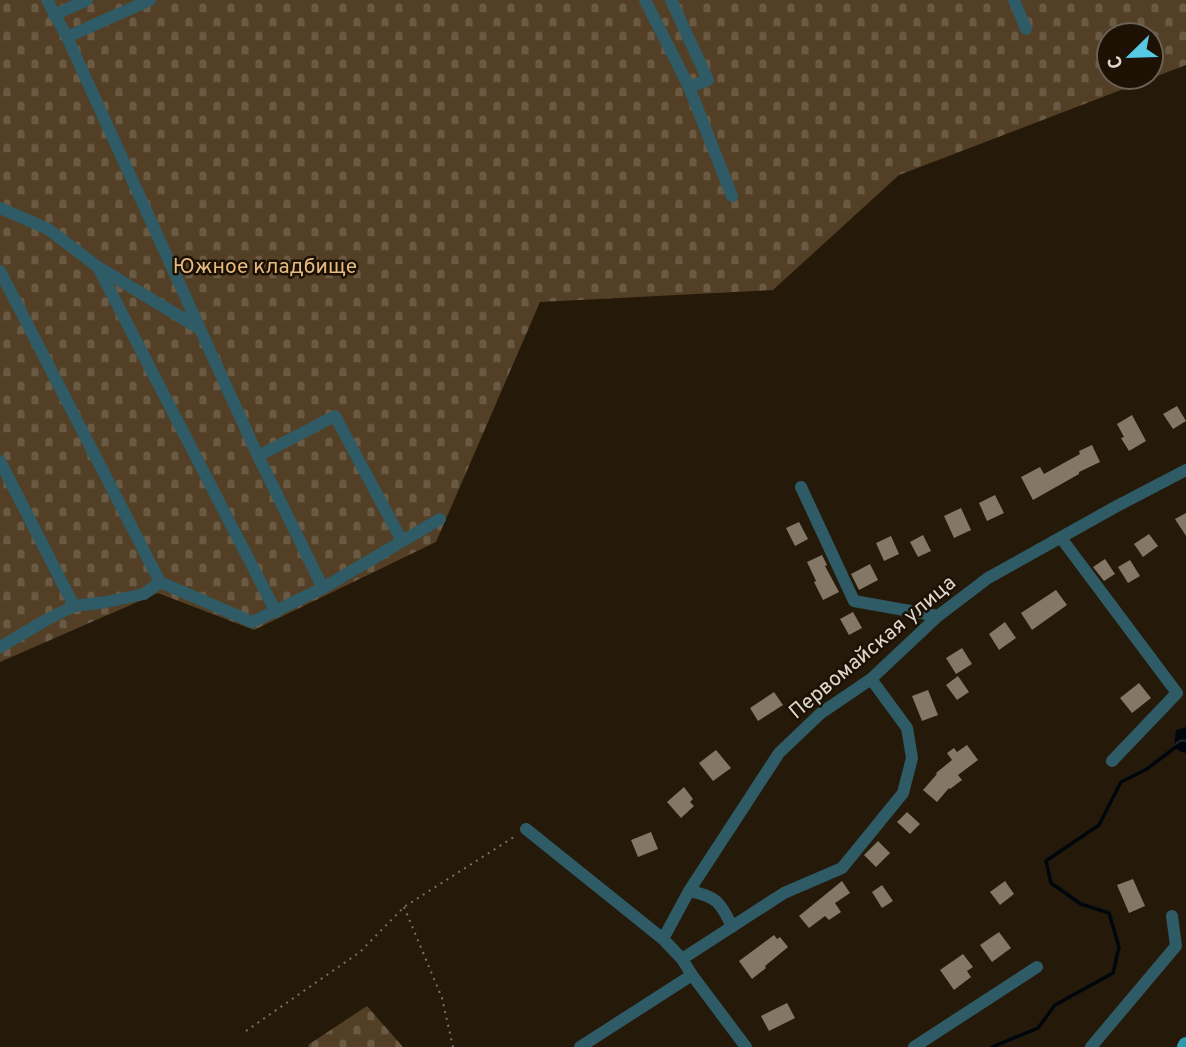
<svg xmlns="http://www.w3.org/2000/svg" width="1186" height="1047" font-family="Overpass,sans-serif">
<style>
.cemetery{fill:url(#cemetery-stones);fill-rule:evenodd}
.water{fill:url(#water-waves)}
.lines{fill:none;stroke-linecap:round;stroke-linejoin:round}
.stream{stroke:#00070c;stroke-width:3.5}
.building{fill:#857765}
.path{stroke:#7b7165;stroke-width:2;stroke-dasharray:2 5;stroke-linecap:butt}
.minor{stroke:#2e5b66;stroke-width:12}
.major{stroke:#2e9ab1;stroke-width:16}
.labels{text-anchor:middle;dominant-baseline:central;stroke-width:5;stroke-linejoin:round;paint-order:stroke}
.park-label{font-size:21px;fill:#e4b982;stroke:#1c1103}
.street-label{font-size:21px;fill:#ded6cd;stroke:#1c1103}
</style>
<defs>
<pattern id="cemetery-stones" width="16" height="16" patternUnits="userSpaceOnUse" patternTransform="scale(1.75)"><rect width="16" height="16" fill="#533f25"/><path d="M2 7V4a2 2 0 0 1 4 0v3zM10 15v-3a2 2 0 0 1 4 0v3z" fill="#6b5a43"/></pattern>
<pattern id="water-waves" width="16" height="10" patternUnits="userSpaceOnUse" patternTransform="scale(1.75)"><rect width="16" height="10" fill="#00070c"/><path d="M0 5q4-4 8 0t8 0" fill="none" stroke="#252a2e"/></pattern>
</defs>
<rect width="100%" height="100%" fill="#251a0a"/>
<path class="cemetery" d="M 0,0 L 1186,0 L 1186,65 L 899,175 L 773,290 L 540,302 L 436,542 L 254,630 L 158,593 L 0,662 ZM 1109,35 L 1151,35 L 1151,77 L 1109,77 Z
M 367,1006 L 403,1047 L 309,1047 L 308,1045 Z"/>
<path class="water" d="M 1186,727 L 1186,753 L 1181,752 L 1174,747 L 1176,730 Z"/>
<g class="lines">
<path class="stream" d="M 992,1047 L 1038,1028 L 1055,1005 L 1113,973 L 1119,947 L 1109,913 L 1081,904 L 1051,883 L 1046,861 L 1099,825 L 1121,782 L 1147,769 L 1177,746"/>
</g>
<path class="building" d="M 1177,406 L 1186,421 L 1173,429 L 1163,414 Z
M 1132,415 L 1146,441 L 1129,451 L 1121,438 L 1124,437 L 1117,424 Z
M 1092,445 L 1100,462 L 1079,472 L 1079,474 L 1033,500 L 1021,477 L 1040,467 L 1044,474 L 1080,454 L 1079,451 Z
M 995,495 L 1004,513 L 987,521 L 979,503 Z
M 961,508 L 971,530 L 954,538 L 944,516 Z
M 1186,513 L 1186,536 L 1175,519 Z
M 799,522 L 808,539 L 795,546 L 786,528 Z
M 1149,534 L 1158,546 L 1143,557 L 1134,544 Z
M 923,535 L 931,551 L 918,557 L 910,542 Z
M 891,536 L 899,554 L 884,561 L 876,543 Z
M 822,555 L 827,565 L 825,566 L 839,592 L 823,600 L 814,582 L 816,581 L 807,562 Z
M 1105,559 L 1115,574 L 1104,581 L 1093,567 Z
M 1130,560 L 1140,576 L 1128,583 L 1118,567 Z
M 870,564 L 878,580 L 859,590 L 851,574 Z
M 1056,590 L 1067,605 L 1032,630 L 1021,613 Z
M 853,612 L 862,628 L 849,635 L 840,619 Z
M 1005,622 L 1016,638 L 999,650 L 989,634 Z
M 962,648 L 972,664 L 956,674 L 946,658 Z
M 958,676 L 969,692 L 957,700 L 946,685 Z
M 1139,683 L 1151,698 L 1132,713 L 1120,698 Z
M 928,690 L 938,715 L 922,721 L 912,696 Z
M 774,692 L 783,705 L 758,721 L 750,708 Z
M 967,745 L 978,760 L 958,775 L 962,780 L 950,789 L 949,788 L 937,802 L 923,790 L 937,774 L 936,773 L 952,760 L 947,753 L 954,748 L 957,752 Z
M 716,750 L 731,768 L 713,781 L 699,763 Z
M 684,787 L 693,799 L 690,802 L 694,806 L 681,818 L 667,802 Z
M 907,812 L 920,824 L 910,834 L 897,822 Z
M 651,832 L 658,849 L 638,857 L 631,840 Z
M 878,841 L 890,853 L 876,867 L 864,855 Z
M 1133,879 L 1145,906 L 1129,913 L 1117,885 Z
M 842,881 L 850,893 L 835,903 L 841,912 L 829,920 L 825,916 L 809,928 L 799,916 Z
M 1005,881 L 1014,894 L 1000,905 L 990,892 Z
M 882,885 L 893,901 L 882,908 L 872,892 Z
M 999,932 L 1011,948 L 992,962 L 980,945 Z
M 774,935 L 777,939 L 780,937 L 788,947 L 765,966 L 766,968 L 752,979 L 739,961 Z
M 963,954 L 973,967 L 967,971 L 971,977 L 954,990 L 940,970 Z
M 787,1003 L 795,1018 L 769,1031 L 761,1016 Z"/>
<g class="lines">
<path class="path" d="M 404,907 L 442,998 L 453,1047
M 246,1031 L 360,952 L 404,907 L 517,835"/>
<path class="minor" d="M 47,0 L 67,37 L 150,0
M 645,0 L 689,87 L 708,80 L 671,0
M 1014,0 L 1026,29
M 54,15 L 87,0
M 67,37 L 258,456 L 323,588
M 689,87 L 732,196
M 0,208 L 48,229 L 98,267 L 197,327
M 98,267 L 276,612
M 0,271 L 160,582
M 258,456 L 335,416 L 402,541
M 0,461 L 74,606
M 801,487 L 854,601 L 938,616
M 1061,538 L 1177,693 L 1112,761
M 0,647 L 46,620 L 74,606 L 106,602 L 144,594 L 160,582 L 252,622 L 323,588 L 440,519
M 526,829 L 663,939 L 682,959 L 692,975 L 746,1047
M 689,891 C 716,896 721,902 732,927
M 663,939 L 689,891 L 779,753 L 821,713 L 871,679 L 938,616 L 988,578 L 1117,506 L 1186,470
M 682,959 L 784,893 L 842,868 L 903,793 L 912,758 L 907,728 L 871,679
M 580,1047 L 692,975
M 914,1047 L 1037,967
M 1091,1047 L 1176,946 L 1172,916"/>
<path class="major" d="M 1185,1047 L 1186,1045"/>
</g>
<g class="labels">
<g class="park-label">
<text x="265" y="267">Южное кладбище</text>
</g>
<g class="street-label">
<text transform="translate(873 648) rotate(-40)">Первомайская улица</text>
</g>
</g>
<g transform="translate(1130 56) rotate(247)"><circle r="33" fill="#1c1103" stroke="#6a6054" stroke-width="2"/>
<path d="M0-5L12 26L0 18L-12 26Z" fill="#57c9e2"/>
<text y="-10" font-size="19" font-weight="bold" text-anchor="middle" fill="#ded6cd">С</text>
</g>
</svg>
